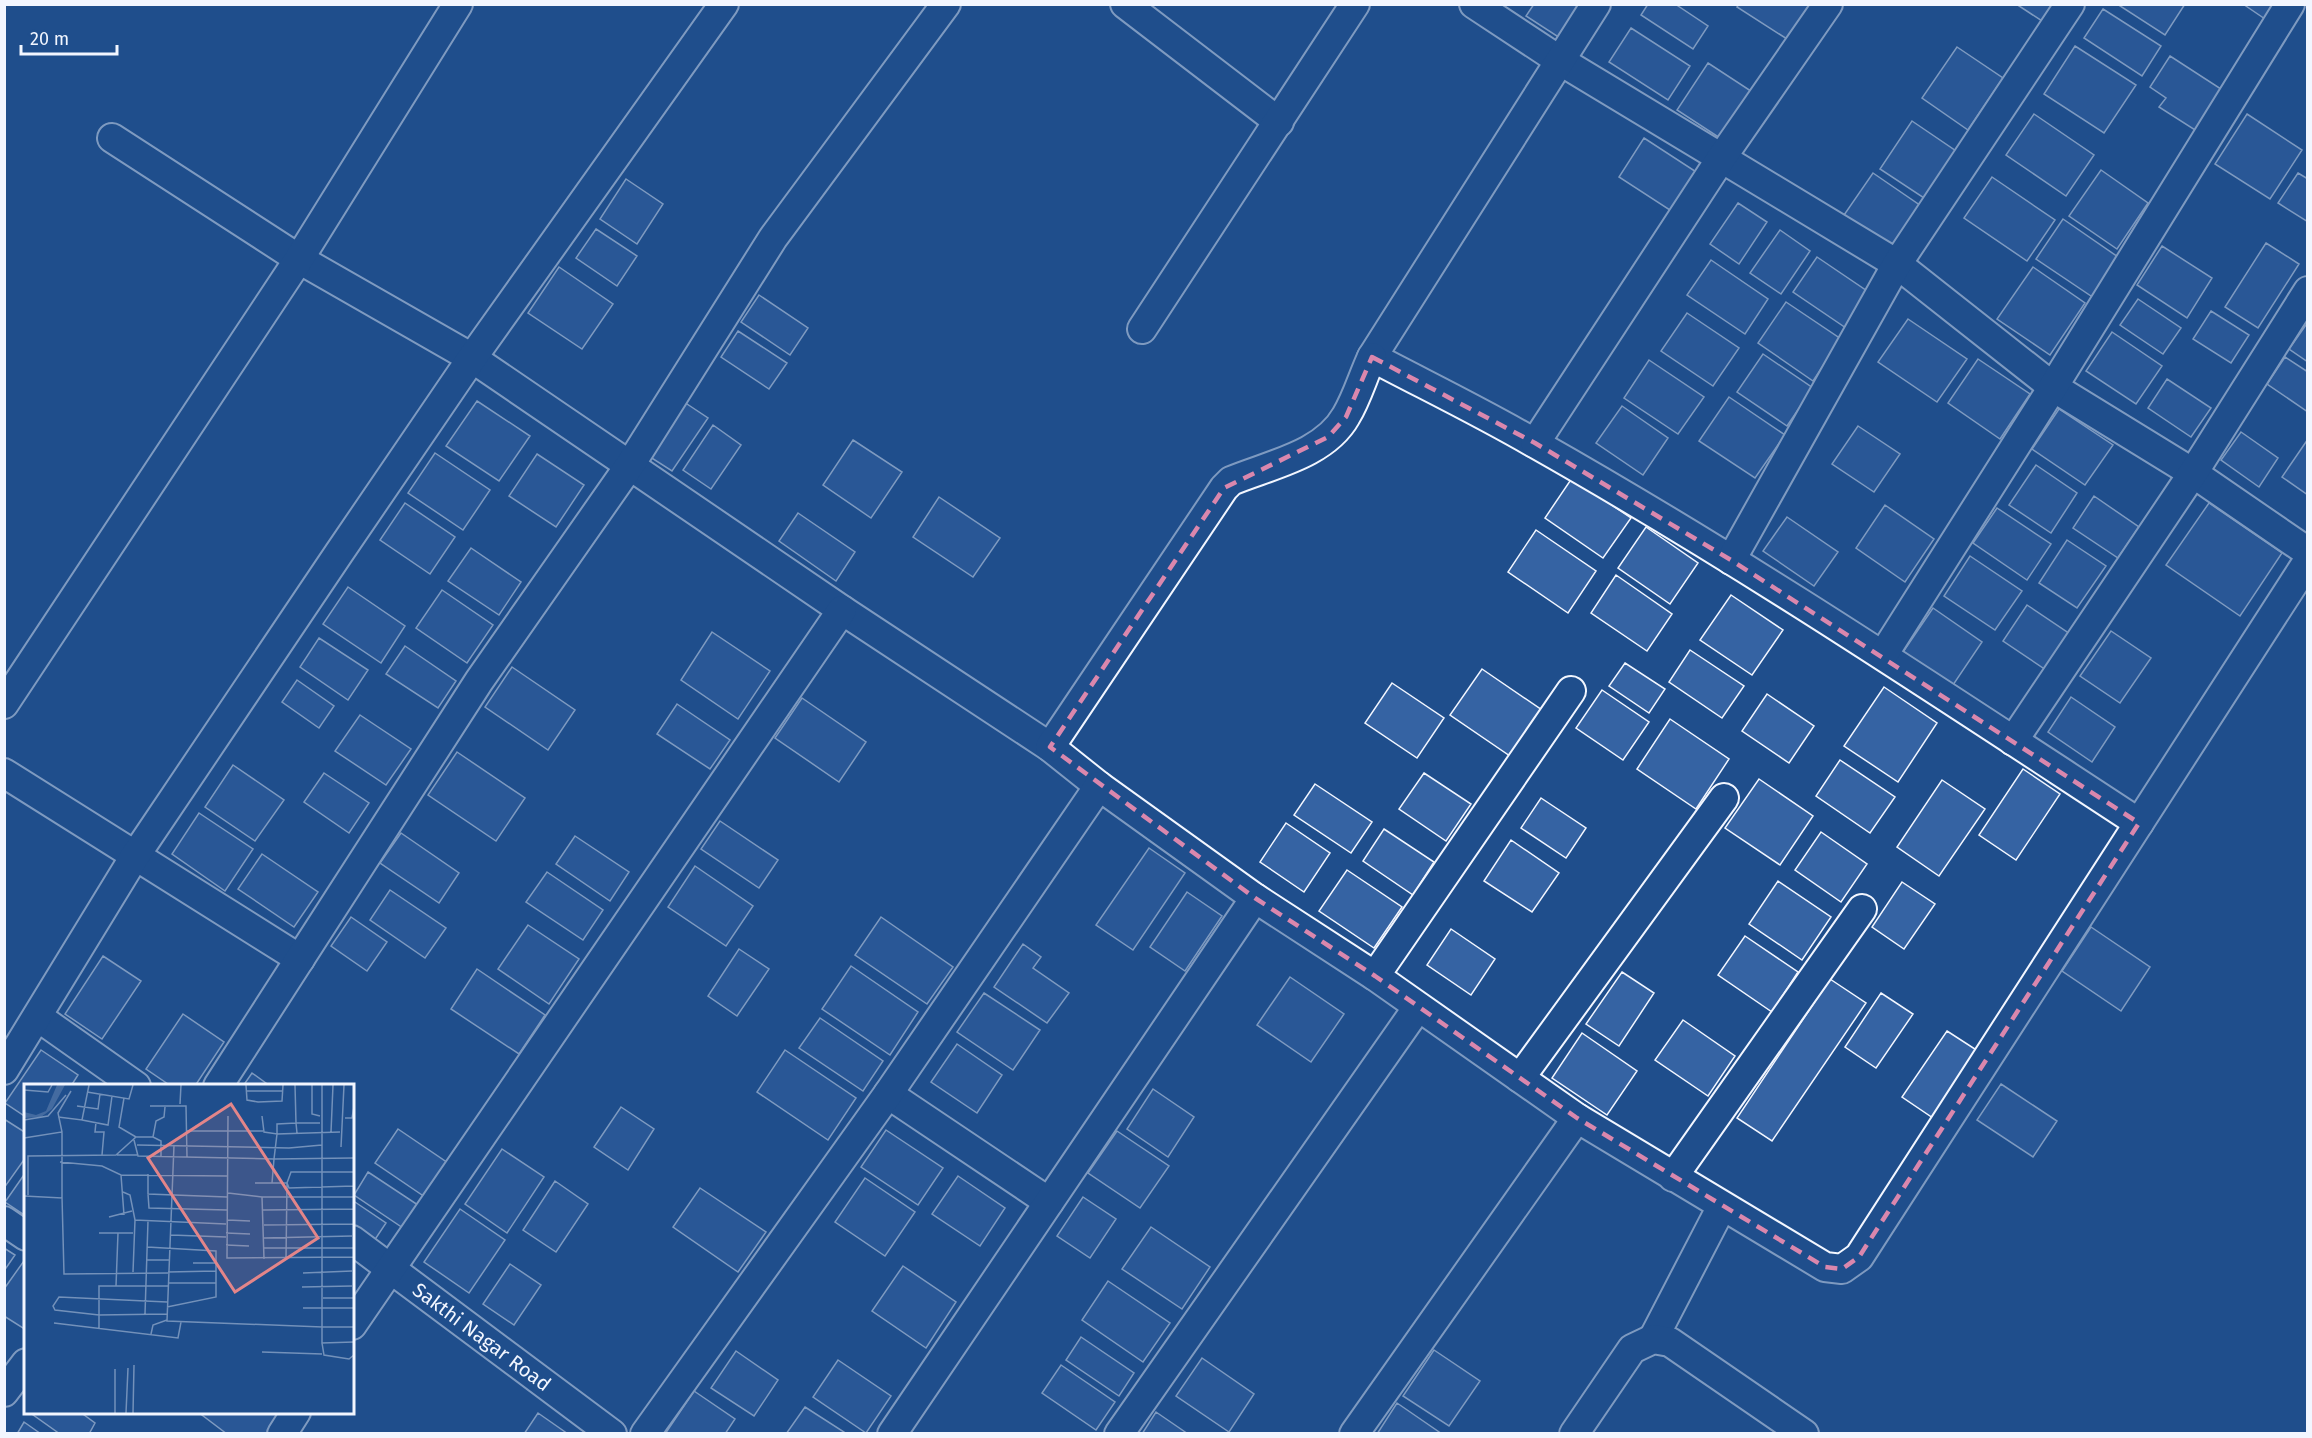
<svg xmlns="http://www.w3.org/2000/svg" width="2312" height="1438" font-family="'Fira Sans',sans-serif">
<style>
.building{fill:#3563a3;stroke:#f2f6ff;stroke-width:1.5}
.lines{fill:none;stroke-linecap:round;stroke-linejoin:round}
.street-casing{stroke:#f2f6ff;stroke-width:32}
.street{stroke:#1f4e8c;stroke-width:28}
.marked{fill:none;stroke:#da87ad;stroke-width:4.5;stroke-dasharray:12 8;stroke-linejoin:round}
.labels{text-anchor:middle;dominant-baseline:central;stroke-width:4.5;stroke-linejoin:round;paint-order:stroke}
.street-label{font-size:20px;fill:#f2f6ff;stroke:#1f4e8c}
.inset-road{fill:none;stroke:#7391ba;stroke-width:1.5}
.view{fill:#e38589;fill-opacity:0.15;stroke:#e38589;stroke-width:3}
.inset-edge{fill:none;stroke:#f2f6ff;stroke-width:3}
</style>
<rect width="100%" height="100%" fill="#1f4e8c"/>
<path class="building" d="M 1534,4 L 1586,4 L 1563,40 L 1526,16 Z
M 1648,4 L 1675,4 L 1708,26 L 1693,49 L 1641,15 Z
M 1739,4 L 1810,4 L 1787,39 L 1737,7 Z
M 2016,4 L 2053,4 L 2042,21 Z
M 2117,4 L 2185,4 L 2165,35 Z
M 2243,4 L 2278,4 L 2268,21 Z
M 2103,9 L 2161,46 L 2142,76 L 2084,38 Z
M 1631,28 L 1690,66 L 1668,100 L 1609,62 Z
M 2075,46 L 2136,85 L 2104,133 L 2044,94 Z
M 1957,47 L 2003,78 L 1968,130 L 1922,98 Z
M 2170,56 L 2221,89 L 2195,130 L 2159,107 L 2166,98 L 2150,87 Z
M 1708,63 L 1757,95 L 1726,142 L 1677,110 Z
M 2034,114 L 2094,155 L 2066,196 L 2006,155 Z
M 2247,114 L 2302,150 L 2270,199 L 2215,164 Z
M 1912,121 L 1959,153 L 1927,200 L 1880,169 Z
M 1644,138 L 1704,177 L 1679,216 L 1619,177 Z
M 2101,170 L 2148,203 L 2117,249 L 2069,216 Z
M 1873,173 L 1924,208 L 1895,250 L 1844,215 Z
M 2298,173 L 2308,179 L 2308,222 L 2278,203 Z
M 1992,177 L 2055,220 L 2027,261 L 1964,218 Z
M 626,179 L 663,204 L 637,244 L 600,219 Z
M 1738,203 L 1767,222 L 1739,264 L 1710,244 Z
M 2063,219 L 2121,259 L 2094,298 L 2036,259 Z
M 596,229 L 637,256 L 617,286 L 576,258 Z
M 1780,230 L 1810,251 L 1781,294 L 1750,273 Z
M 2266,243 L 2299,264 L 2258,328 L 2225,307 Z
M 2162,246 L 2212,278 L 2187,318 L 2137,285 Z
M 1817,257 L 1870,293 L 1846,328 L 1793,292 Z
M 1711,260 L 1768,299 L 1745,334 L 1687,295 Z
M 559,267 L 613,304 L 582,349 L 528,313 Z
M 2033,267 L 2085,303 L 2050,355 L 1997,319 Z
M 759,295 L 808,328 L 790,355 L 741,322 Z
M 2138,299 L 2181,328 L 2163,354 L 2120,325 Z
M 1786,302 L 1841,339 L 1813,381 L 1758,343 Z
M 2211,311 L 2249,335 L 2231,363 L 2193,339 Z
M 1687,313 L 1739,348 L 1713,386 L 1661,351 Z
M 1908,319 L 1967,359 L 1937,402 L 1878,362 Z
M 2308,322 L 2308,362 L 2289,349 Z
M 738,331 L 787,363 L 769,389 L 721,357 Z
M 2112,332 L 2162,366 L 2136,404 L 2086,371 Z
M 1763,354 L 1813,388 L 1787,426 L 1737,392 Z
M 2285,357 L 2308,372 L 2308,412 L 2267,384 Z
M 1978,359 L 2030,394 L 2000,439 L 1948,403 Z
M 1649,360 L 1704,397 L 1678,434 L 1624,398 Z
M 2167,379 L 2211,408 L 2191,437 L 2148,408 Z
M 1729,397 L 1785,435 L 1755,478 L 1699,441 Z
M 477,401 L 530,436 L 499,481 L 446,446 Z
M 684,402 L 708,418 L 672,471 L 647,455 Z
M 1622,406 L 1668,438 L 1643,475 L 1596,443 Z
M 2059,409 L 2113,445 L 2085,485 L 2032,449 Z
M 713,425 L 741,445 L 711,489 L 683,470 Z
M 1858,426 L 1900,454 L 1874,492 L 1832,464 Z
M 2241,432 L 2278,458 L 2259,487 L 2221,460 Z
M 2308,439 L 2308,495 L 2282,477 Z
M 853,440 L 902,472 L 871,518 L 823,485 Z
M 435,453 L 490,490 L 463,530 L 408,493 Z
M 537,454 L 584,485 L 556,527 L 509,496 Z
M 2036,465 L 2077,493 L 2051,533 L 2009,505 Z
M 1572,478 L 1631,518 L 1603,558 L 1545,518 Z
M 2094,496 L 2139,527 L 2118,558 L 2073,528 Z
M 939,497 L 1000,538 L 973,577 L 913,537 Z
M 405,503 L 455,537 L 430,574 L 380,540 Z
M 2209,503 L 2282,553 L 2240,616 L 2166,565 Z
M 1885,505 L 1934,539 L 1905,582 L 1856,548 Z
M 1997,508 L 2051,544 L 2027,580 L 1973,543 Z
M 798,513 L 855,552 L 836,581 L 779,541 Z
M 1787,517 L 1838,552 L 1814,586 L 1763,551 Z
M 1646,527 L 1698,563 L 1670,604 L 1618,568 Z
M 1536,530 L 1596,571 L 1568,613 L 1508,572 Z
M 2067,540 L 2106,566 L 2077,608 L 2039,583 Z
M 471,548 L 521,582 L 499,615 L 448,581 Z
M 1970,556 L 2022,591 L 1995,630 L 1944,596 Z
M 1616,575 L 1672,614 L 1647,651 L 1591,613 Z
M 348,587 L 405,626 L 381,663 L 323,624 Z
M 442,590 L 493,625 L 467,663 L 416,628 Z
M 1731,595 L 1783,630 L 1752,675 L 1700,640 Z
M 2027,605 L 2073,636 L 2049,672 L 2003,641 Z
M 1933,608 L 1982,642 L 1953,685 L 1903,652 Z
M 2111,631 L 2151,658 L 2120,703 L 2080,676 Z
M 712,632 L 770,671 L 738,719 L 681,680 Z
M 319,638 L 368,670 L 348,700 L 300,667 Z
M 405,646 L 456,681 L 438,708 L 386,674 Z
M 1690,650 L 1744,686 L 1722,718 L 1669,682 Z
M 1625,663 L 1665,689 L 1649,713 L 1609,686 Z
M 512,667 L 575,710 L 548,750 L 485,707 Z
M 1482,669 L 1542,710 L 1510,756 L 1450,715 Z
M 297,680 L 334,706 L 319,728 L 282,702 Z
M 1392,683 L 1444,718 L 1417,758 L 1365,723 Z
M 1884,687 L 1937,723 L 1898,782 L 1844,746 Z
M 1602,690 L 1649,722 L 1623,760 L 1576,728 Z
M 1767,694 L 1814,726 L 1789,763 L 1742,731 Z
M 2071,697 L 2115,727 L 2092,762 L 2048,732 Z
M 802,698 L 866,742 L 839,782 L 775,738 Z
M 677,704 L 730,740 L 710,769 L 657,734 Z
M 360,715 L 411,749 L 386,785 L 335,751 Z
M 1670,719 L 1729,759 L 1696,809 L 1637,769 Z
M 457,752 L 525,798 L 496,841 L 428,795 Z
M 1840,760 L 1895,797 L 1870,833 L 1816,796 Z
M 233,765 L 284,800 L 255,841 L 205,807 Z
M 2023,769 L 2060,794 L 2016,860 L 1979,835 Z
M 324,773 L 369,803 L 349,833 L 304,802 Z
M 1424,773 L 1471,804 L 1446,841 L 1399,809 Z
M 1759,779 L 1813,816 L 1780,865 L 1725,828 Z
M 1942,780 L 1985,809 L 1939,876 L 1897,847 Z
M 1315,784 L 1372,822 L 1351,853 L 1294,815 Z
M 1541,798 L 1586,828 L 1566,858 L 1521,828 Z
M 199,813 L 253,849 L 225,891 L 172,854 Z
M 720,821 L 778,860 L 759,888 L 701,849 Z
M 1286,823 L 1330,853 L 1304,892 L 1260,862 Z
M 1384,829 L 1434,862 L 1413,895 L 1363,861 Z
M 1821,832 L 1867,864 L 1841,902 L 1795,870 Z
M 401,833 L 459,873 L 439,903 L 380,863 Z
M 575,836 L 629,872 L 610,901 L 556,864 Z
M 1511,840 L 1559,873 L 1532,912 L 1484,881 Z
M 1149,848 L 1185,873 L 1133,950 L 1096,925 Z
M 262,854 L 318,892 L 294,927 L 238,889 Z
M 695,866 L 753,906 L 726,946 L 668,907 Z
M 1347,870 L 1402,907 L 1374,948 L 1319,911 Z
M 547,872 L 603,910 L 583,940 L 526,902 Z
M 1778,881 L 1831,917 L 1802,960 L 1749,924 Z
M 1902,882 L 1935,904 L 1904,949 L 1872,927 Z
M 390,890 L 446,928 L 425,958 L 370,920 Z
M 1187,892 L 1222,916 L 1185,971 L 1150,947 Z
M 351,917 L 387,942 L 367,971 L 331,946 Z
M 881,917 L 953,967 L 927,1004 L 855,955 Z
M 528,925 L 579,959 L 549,1004 L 498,969 Z
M 2091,927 L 2150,967 L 2121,1011 L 2062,971 Z
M 1451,929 L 1495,959 L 1471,995 L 1427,965 Z
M 1745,936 L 1798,972 L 1772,1012 L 1718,975 Z
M 1023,944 L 1041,957 L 1033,968 L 1069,993 L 1047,1023 L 994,987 Z
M 739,949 L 769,969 L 737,1016 L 708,996 Z
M 103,956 L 141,981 L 102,1039 L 65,1014 Z
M 851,966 L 918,1012 L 890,1055 L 822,1009 Z
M 477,969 L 545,1015 L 519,1054 L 451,1009 Z
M 1622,972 L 1654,993 L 1619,1046 L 1586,1024 Z
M 1290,977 L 1344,1014 L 1311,1062 L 1257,1025 Z
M 1830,979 L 1866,1003 L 1772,1141 L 1737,1118 Z
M 984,993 L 1040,1030 L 1013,1070 L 957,1032 Z
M 1881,993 L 1913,1014 L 1876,1068 L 1845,1047 Z
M 183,1014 L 224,1042 L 195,1086 L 171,1086 L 146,1069 Z
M 820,1018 L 883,1061 L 863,1091 L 799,1048 Z
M 1683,1020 L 1735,1056 L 1708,1096 L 1655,1060 Z
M 1947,1031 L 1978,1051 L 1933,1118 L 1902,1097 Z
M 1582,1033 L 1637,1071 L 1607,1115 L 1552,1078 Z
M 957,1044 L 1002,1075 L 977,1113 L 931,1082 Z
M 41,1050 L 78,1075 L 71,1086 L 26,1086 L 26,1117 L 5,1103 Z
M 785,1050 L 856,1098 L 828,1140 L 757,1092 Z
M 252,1073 L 270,1086 L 243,1086 Z
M 2001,1084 L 2057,1121 L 2033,1157 L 1977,1120 Z
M 1153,1089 L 1194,1117 L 1168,1157 L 1127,1129 Z
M 621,1107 L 654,1129 L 628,1170 L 594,1147 Z
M 4,1119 L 26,1133 L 26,1157 L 4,1188 Z
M 398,1129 L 448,1163 L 425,1197 L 375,1163 Z
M 886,1130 L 943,1168 L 918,1205 L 861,1167 Z
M 1117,1131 L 1169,1166 L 1140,1208 L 1088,1173 Z
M 502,1149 L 544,1177 L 507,1233 L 465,1204 Z
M 26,1172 L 26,1216 L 5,1202 Z
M 368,1172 L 421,1207 L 406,1230 L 354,1195 Z
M 958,1176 L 1005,1208 L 980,1246 L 932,1214 Z
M 865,1178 L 915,1212 L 885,1256 L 835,1222 Z
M 555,1181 L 588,1204 L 556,1252 L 523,1230 Z
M 700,1188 L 766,1232 L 738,1272 L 673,1227 Z
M 1083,1197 L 1116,1219 L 1090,1258 L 1057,1236 Z
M 352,1200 L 386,1223 L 374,1241 L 352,1227 Z
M 460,1209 L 505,1240 L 469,1293 L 424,1262 Z
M 1151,1227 L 1210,1267 L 1182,1309 L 1122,1269 Z
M 4,1248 L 15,1255 L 4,1271 Z
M 26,1258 L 26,1330 L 4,1316 L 4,1289 Z
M 510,1264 L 541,1285 L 514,1325 L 483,1304 Z
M 903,1266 L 956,1302 L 926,1348 L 872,1311 Z
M 1108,1281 L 1170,1323 L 1143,1362 L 1082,1320 Z
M 1081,1337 L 1134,1373 L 1119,1396 L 1066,1360 Z
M 1434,1350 L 1480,1381 L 1449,1426 L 1403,1396 Z
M 736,1351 L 778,1380 L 754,1416 L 711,1388 Z
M 1202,1358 L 1254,1394 L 1229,1432 L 1176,1396 Z
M 838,1360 L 891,1396 L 866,1433 L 813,1397 Z
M 1061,1365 L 1115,1402 L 1096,1430 L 1042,1393 Z
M 694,1391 L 735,1419 L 725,1434 L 665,1434 Z
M 1397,1403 L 1442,1434 L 1377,1434 Z
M 805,1407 L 844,1432 L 843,1434 L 786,1434 Z
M 29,1412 L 80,1412 L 95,1423 L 89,1434 L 60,1434 Z
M 198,1412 L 283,1412 L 268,1434 L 227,1434 Z
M 1156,1412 L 1188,1434 L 1142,1434 Z
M 538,1413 L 568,1434 L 524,1434 Z
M 24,1422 L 41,1434 L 17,1434 Z"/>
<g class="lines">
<defs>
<g id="street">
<path d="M 1125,4 L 1279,122"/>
<path d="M 1474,4 L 1559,60 L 1897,264 L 2053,387 L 2193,473 L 2308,552"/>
<path d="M 1596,4 L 1372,357 C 1427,386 1483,413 1536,444 C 1743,561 1940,693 2139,823"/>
<path d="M 112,138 L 299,259 L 472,358 L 842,610 L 1050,747 L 1099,786 L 1255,898 L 1375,976 L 1577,1118 L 1825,1267 L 1842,1269 L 1859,1257 L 2308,561"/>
<path d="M 1142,329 L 1355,4"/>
<path d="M 1535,443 L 1722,157 L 1828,4"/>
<path d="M 1731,560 L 1897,264 L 2070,4"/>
<path d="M 1883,655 L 2053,387 L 2290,4"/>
<path d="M 4,704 L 299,259 L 458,4"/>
<path d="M 2013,741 L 2193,473 L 2308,291"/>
<path d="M 1050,747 L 1224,488 L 1231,481 C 1269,465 1324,455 1346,416 C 1357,398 1363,376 1372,357"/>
<path d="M 4,773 L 300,959"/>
<path d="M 1375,976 L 1571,691"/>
<path d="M 38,1017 L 136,1086"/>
<path d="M 4,1070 L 135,856 L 339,553 L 472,358 L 724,4"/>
<path d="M 1520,1078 L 1724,798"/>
<path d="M 218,1086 L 479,681 L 630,465 L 773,238 L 946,4"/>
<path d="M 888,1094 L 1049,1202"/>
<path d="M 1673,1177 L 1862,909"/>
<path d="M 4,1221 L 26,1236"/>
<path id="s1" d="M 352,1240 L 612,1434"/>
<path d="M 352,1325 L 842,610"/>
<path d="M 1653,1339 L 1722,1206"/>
<path d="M 4,1392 L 26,1363"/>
<path d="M 282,1434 L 296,1412"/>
<path d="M 645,1434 L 888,1094 L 1099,786"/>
<path d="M 892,1434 L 1255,898"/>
<path d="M 1119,1434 L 1418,1007"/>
<path d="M 1354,1434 L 1577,1118"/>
<path d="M 1574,1434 L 1632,1349 L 1653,1339 L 1670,1342 L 1804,1434"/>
</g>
</defs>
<use href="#street" class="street-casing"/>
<use href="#street" class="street"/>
</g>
<path d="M0 0H2312V1438H0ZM 1372,357 L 1535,443 L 1731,560 L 2139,823 L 1859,1257 L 1842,1269 L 1825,1267 L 1577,1118 L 1375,976 L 1255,898 L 1050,747 L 1224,488 L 1328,437 L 1346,417 Z" fill="#1f4e8c" fill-opacity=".55" fill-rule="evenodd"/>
<path class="marked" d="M 1372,357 L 1535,443 L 1731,560 L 2139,823 L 1859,1257 L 1842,1269 L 1825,1267 L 1577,1118 L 1375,976 L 1255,898 L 1050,747 L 1224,488 L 1328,437 L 1346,417 Z"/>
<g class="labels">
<g class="street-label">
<text stroke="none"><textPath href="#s1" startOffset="162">Sakthi Nagar Road</textPath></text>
</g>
</g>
<g transform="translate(24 1084)">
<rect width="330" height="330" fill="#1f4e8c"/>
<path d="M 33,1 L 41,1 L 28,25 L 17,33 L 0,34 L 0,28 L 12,31 L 22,27 Z" fill="#446ba0"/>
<path class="inset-road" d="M 222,1 L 223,16 L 234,18 L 258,17 L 259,1M 271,1 L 272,39 L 296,39M 288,1 L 288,30 L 296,32M 0,6 L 24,8 L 28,1M 222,7 L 259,7M 63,8 L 105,15 L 109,1M 100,14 L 95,43 L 112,53M 156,20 L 157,1M 53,22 L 74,25 L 76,10M 126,22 L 162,22 L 163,73M 204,32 L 203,174 L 330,173M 238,32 L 240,48 L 253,50 L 253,40 L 272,39 L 273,49M 34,33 L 58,36 L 65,1M 321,34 L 328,34 L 330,23M 330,34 L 330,247M 0,36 L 24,32 L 42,11M 58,36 L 84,41 L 88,12M 72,38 L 71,48 L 80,48 L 78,71M 163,47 L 239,47M 307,48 L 309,1M 316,48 L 253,50 L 250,75 L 329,74M 129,53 L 137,57 L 137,72M 0,54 L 38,48 L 34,29 L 47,7M 110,56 L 114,72 L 250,75 L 248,99M 113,61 L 265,64 L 298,61M 150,61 L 143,237 L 298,243 L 298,1M 317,63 L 320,1M 93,71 L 113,71M 36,78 L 78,82 L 97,91 L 204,92M 124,90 L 124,110 L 203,113M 97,91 L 100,131M 231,99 L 263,99 L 265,104 L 330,102M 99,108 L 106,111 L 111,136M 204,109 L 238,113M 124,110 L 125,124 L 203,126M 4,111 L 4,72 L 92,71 L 112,53 L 129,53 L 132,37 L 140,33 L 141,23M 0,112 L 38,114 L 38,48M 38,113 L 40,190 L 144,189M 239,126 L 330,125M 85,133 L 108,127M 203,136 L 226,137M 240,141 L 330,140M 75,149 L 109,149M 202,149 L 226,150M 147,151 L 202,153M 240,154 L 328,152M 202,161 L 225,162M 123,163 L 192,167 L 192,213 L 143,223M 240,164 L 330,164M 240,175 L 238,113 L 330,113M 262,175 L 263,99 L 267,88 L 330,88M 123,176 L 145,176M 169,179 L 192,179M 109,188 L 111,136 L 202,140M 144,188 L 192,187M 279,189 L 328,187M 144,199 L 192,199M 92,202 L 94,149M 278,203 L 328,202M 299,214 L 330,214M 279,224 L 330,224M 121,230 L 124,137M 143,230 L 75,231 L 31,226 L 29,222 L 35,213 L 143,218M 30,239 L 154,254 L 157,238M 330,243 L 298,243 L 298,259 L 330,258M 75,245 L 75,202 L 144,202M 127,250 L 129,241 L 143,236M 298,259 L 300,271 L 325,275 L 330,271M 238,268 L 298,270M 91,285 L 91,329M 102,329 L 104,284M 109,329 L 110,281"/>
<path class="view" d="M 207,20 L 294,154 L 211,208 L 124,74 Z"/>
<rect width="330" height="330" class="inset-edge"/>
</g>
<rect width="2312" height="1438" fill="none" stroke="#f2f6ff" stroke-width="12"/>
<path d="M21 45v9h96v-9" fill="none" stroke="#f2f6ff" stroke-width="3"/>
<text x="30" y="45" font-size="18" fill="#f2f6ff" stroke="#1f4e8c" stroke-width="4.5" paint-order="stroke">20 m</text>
</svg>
